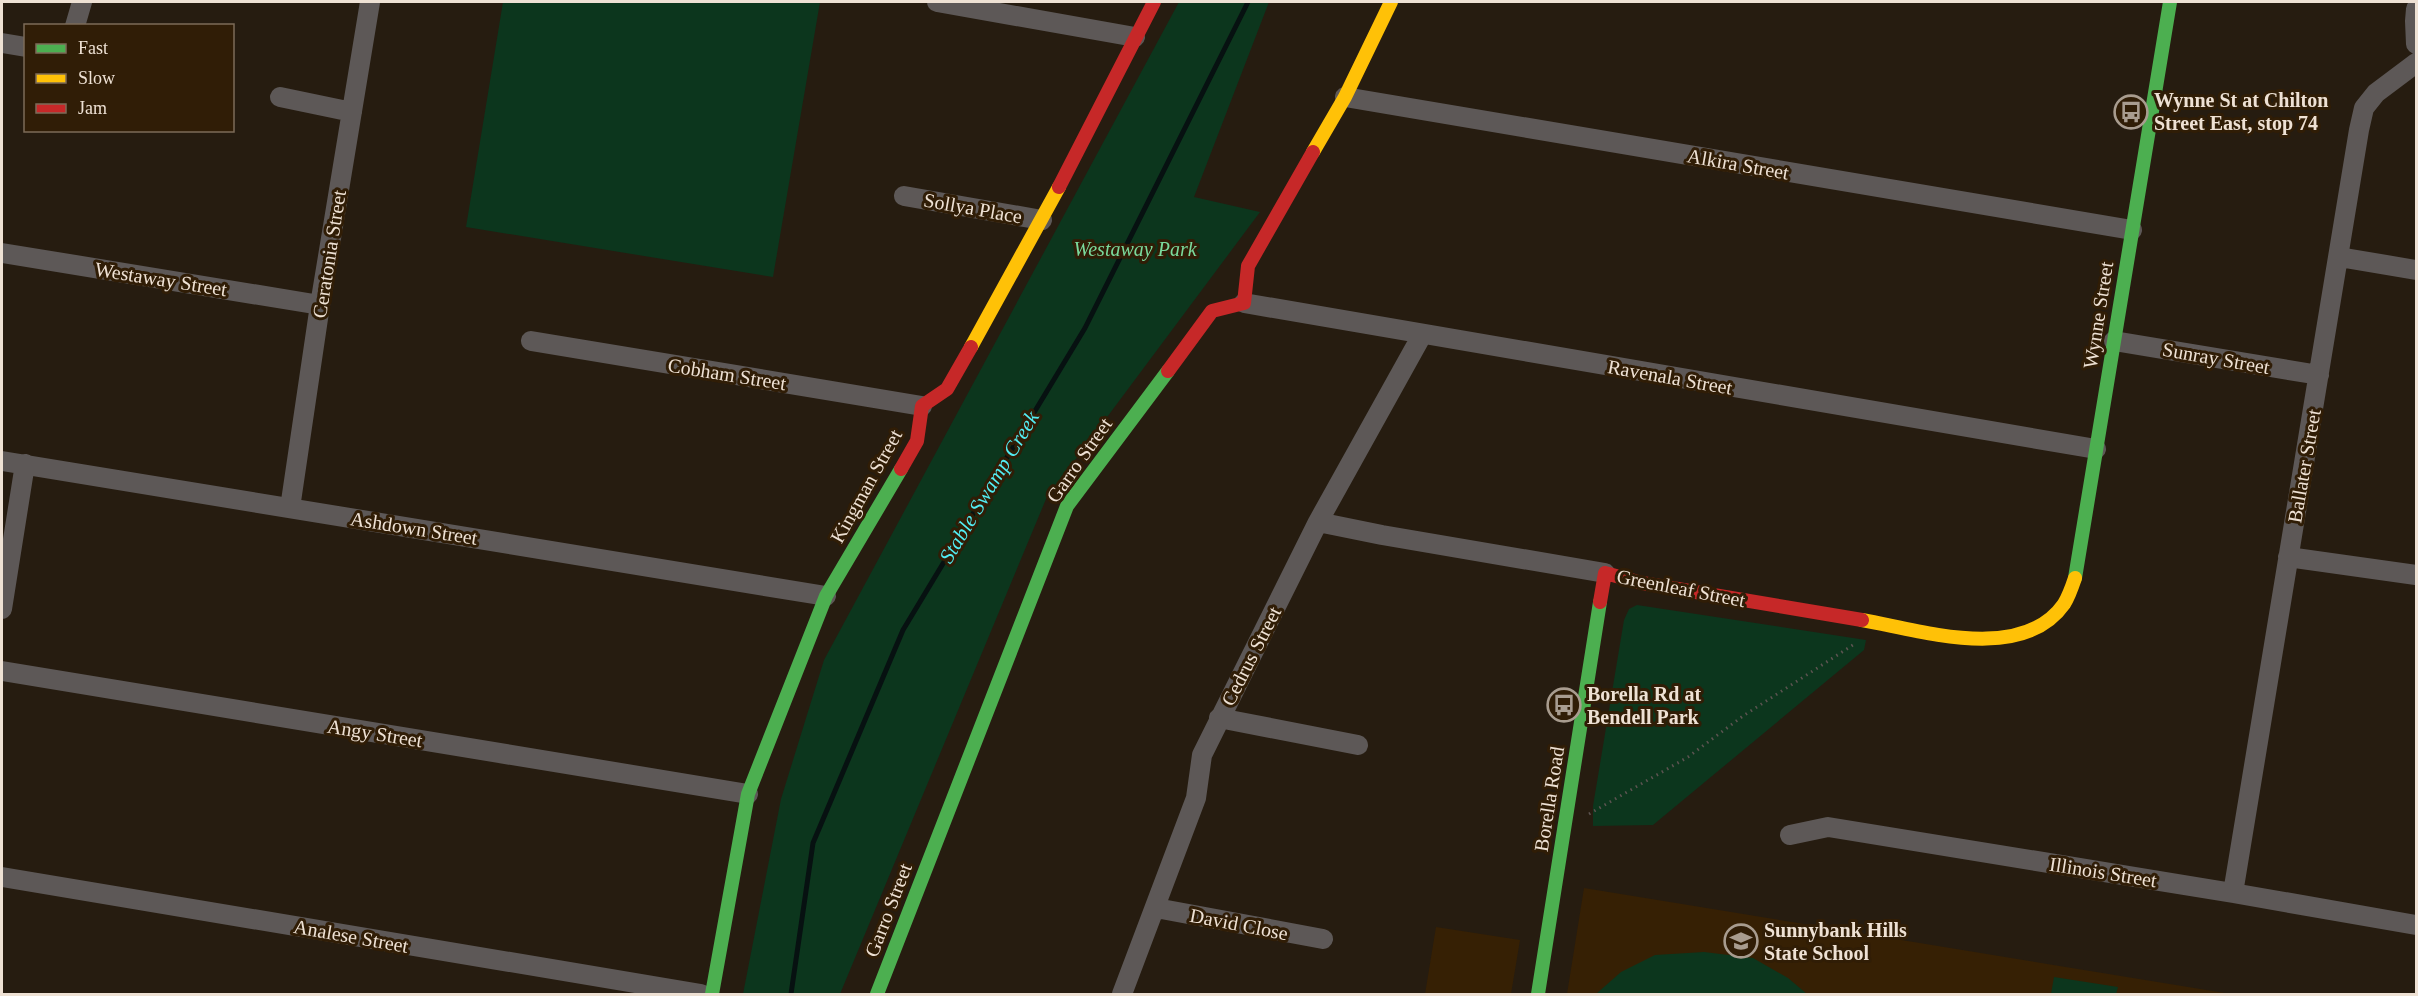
<svg xmlns="http://www.w3.org/2000/svg" width="2418" height="996" font-family="Georgia,serif">
<style>
.built{fill:#362004}
.green{fill:#0c361d}
.lines{fill:none;stroke-linecap:round;stroke-linejoin:round}
.stream{stroke:#071111;stroke-width:5}
.path{stroke:#5c5451;stroke-width:3;stroke-dasharray:1.5 4.5;stroke-linecap:butt}
.street{stroke:#5d5857;stroke-width:20}
.fast{stroke:#4caf50;stroke-width:14}
.slow{stroke:#ffc107;stroke-width:14}
.jam{stroke:#c62828;stroke-width:14}
.labels{text-anchor:middle;dominant-baseline:central;stroke-width:6;stroke-linejoin:round;paint-order:stroke}
.poi-label{font-size:20px;font-weight:bold;fill:#eee1d4;stroke:#301d06;text-anchor:start}
.street-label{font-size:20px;fill:#eee1d4;stroke:#301d06}
.park-label{font-size:20px;font-style:italic;fill:#7ada9c;stroke:#301d06}
.water-label{font-size:21px;font-style:italic;fill:#52edf3;stroke:#301d06}
</style>
<rect width="100%" height="100%" fill="#261c10"/>
<path class="built" d="M 1584,888 L 2231,994 L 1567,994 Z
M 1436,927 L 1520,940 L 1511,994 L 1425,994 Z"/>
<path class="green" d="M 503,2 L 820,2 L 773,277 L 466,227 Z
M 1179,2 L 1269,2 L 1194,197 L 1260,212 L 1046,499 L 840,994 L 743,994 L 781,799 L 824,660 Z
M 1637,605 L 1866,640 L 1864,650 L 1653,825 L 1593,826 L 1593,806 L 1624,620 L 1629,609 Z
M 1704,952 L 1753,958 L 1788,978 L 1807,994 L 1596,994 L 1621,972 L 1655,955 Z
M 2054,977 L 2118,987 L 2116,994 L 2051,994 Z"/>
<g class="lines">
<path class="stream" d="M 791,994 L 813,843 L 903,630 L 1085,328 L 1248,2"/>
<path class="path" d="M 1589,814 L 1688,757 L 1743,716 L 1856,643"/>
<path class="street" d="M 937,2 L 1135,37
M 2416,9 L 2415,21 L 2416,44
M 75,26 L 82,2
M 2,43 L 26,47
M 280,97 L 352,112
M 1345,97 L 2132,230
M 904,196 L 1042,220
M 2,253 L 320,305
M 2339,257 L 2416,270
M 1244,303 L 2096,449
M 531,341 L 922,406
M 2114,341 L 2319,375
M 2,461 L 826,596
M 290,508 L 320,305 L 370,2
M 1318,522 L 1382,535 L 1605,573
M 2288,557 L 2416,575
M 2,609 L 25,464
M 2,671 L 748,794
M 1219,718 L 1358,745
M 1790,835 L 1828,827 L 2233,893 L 2416,925
M 2,877 L 701,994
M 2233,893 L 2359,130 L 2364,108 L 2376,93 L 2416,63
M 1156,908 L 1323,939
M 1122,994 L 1196,798 L 1202,755 L 1318,522 L 1422,335"/>
<path class="fast" d="M 2075,578 L 2170,2
M 712,994 L 748,794 L 826,596 L 901,469
M 877,994 L 1067,506 L 1168,371
M 1538,994 L 1600,602"/>
<path class="slow" d="M 1313,152 L 1345,97 L 1391,2
M 971,347 L 1059,187
M 1862,620 C 1920,630 2022,664 2064,604 C 2069,596 2072,587 2075,578"/>
<path class="jam" d="M 1059,187 L 1154,2
M 1168,371 L 1212,311 L 1244,303 L 1248,266 L 1313,152
M 901,469 L 917,441 L 922,406 L 947,389 L 971,347
M 1600,602 L 1605,573 L 1642,583 L 1862,620"/>
</g>
<defs>
<symbol id="bus-ring" viewBox="-11 -11 22 22"><circle r="9.5" fill="#301d06" stroke="#a89c8f" stroke-width="1.5"/><path d="M-5-6H5V4H4V6H2V4H-2V6H-4V4H-5ZM-3.5-4V0h7V-4ZM-3.5 1.2v1.5H-2V1.2ZM2 1.2v1.5H3.5V1.2Z" fill="#a89c8f"/></symbol>
<symbol id="school-ring" viewBox="-11 -11 22 22"><circle r="9.5" fill="#301d06" stroke="#a89c8f" stroke-width="1.5"/><path d="M0-5L7-2L0 1L-7-2ZM-4 1L0 2.5L4 1V4Q0 6-4 4Z" fill="#a89c8f"/></symbol>
</defs>
<g fill-rule="evenodd">
<use href="#bus-ring" x="2112" y="93" width="38" height="38"/>
<use href="#bus-ring" x="1545" y="686" width="38" height="38"/>
<use href="#school-ring" x="1722" y="922" width="38" height="38"/>
</g>
<g class="labels">
<g class="poi-label">
<text x="2154" y="100">Wynne St at Chilton<tspan x="2154" dy="23">Street East, stop 74</tspan></text>
<text x="1587" y="694">Borella Rd at<tspan x="1587" dy="23">Bendell Park</tspan></text>
<text x="1764" y="930">Sunnybank Hills<tspan x="1764" dy="23">State School</tspan></text>
</g>
<g class="street-label">
<text transform="translate(1738 164) rotate(10)">Alkira Street</text>
<text transform="translate(973 208) rotate(10)">Sollya Place</text>
<text transform="translate(329 254) rotate(-81)">Ceratonia Street</text>
<text transform="translate(161 279) rotate(9)">Westaway Street</text>
<text transform="translate(2098 315) rotate(-81)">Wynne Street</text>
<text transform="translate(2216 358) rotate(10)">Sunray Street</text>
<text transform="translate(727 374) rotate(9)">Cobham Street</text>
<text transform="translate(1670 377) rotate(10)">Ravenala Street</text>
<text transform="translate(1079 460) rotate(-55)">Garro Street</text>
<text transform="translate(2304 466) rotate(-80)">Ballater Street</text>
<text transform="translate(866 486) rotate(-61)">Kingman Street</text>
<text transform="translate(414 528) rotate(9)">Ashdown Street</text>
<text transform="translate(1681 588) rotate(11)">Greenleaf Street</text>
<text transform="translate(1251 656) rotate(-63)">Cedrus Street</text>
<text transform="translate(375 733) rotate(9)">Angy Street</text>
<text transform="translate(1549 799) rotate(-81)">Borella Road</text>
<text transform="translate(2103 872) rotate(9)">Illinois Street</text>
<text transform="translate(888 910) rotate(-69)">Garro Street</text>
<text transform="translate(1239 924) rotate(11)">David Close</text>
<text transform="translate(351 936) rotate(10)">Analese Street</text>
</g>
<g class="park-label">
<text x="1135" y="249">Westaway Park</text>
</g>
<g class="water-label">
<text transform="translate(989 487) rotate(-59)">Stable Swamp Creek</text>
</g>
</g>
<rect width="2418" height="996" fill="none" stroke="#eee1d4" stroke-width="6"/>
<rect x="24" y="24" width="210" height="108" fill="#301d06" stroke="#7c6b58" stroke-width="1.5"/>
<rect x="36" y="44" width="30" height="9" fill="#4caf50" stroke="#7c6b58" stroke-width="1.5"/>
<text x="78" y="54" font-size="18" fill="#eee1d4">Fast</text>
<rect x="36" y="74" width="30" height="9" fill="#ffc107" stroke="#7c6b58" stroke-width="1.5"/>
<text x="78" y="84" font-size="18" fill="#eee1d4">Slow</text>
<rect x="36" y="104" width="30" height="9" fill="#c62828" stroke="#7c6b58" stroke-width="1.5"/>
<text x="78" y="114" font-size="18" fill="#eee1d4">Jam</text>
</svg>
